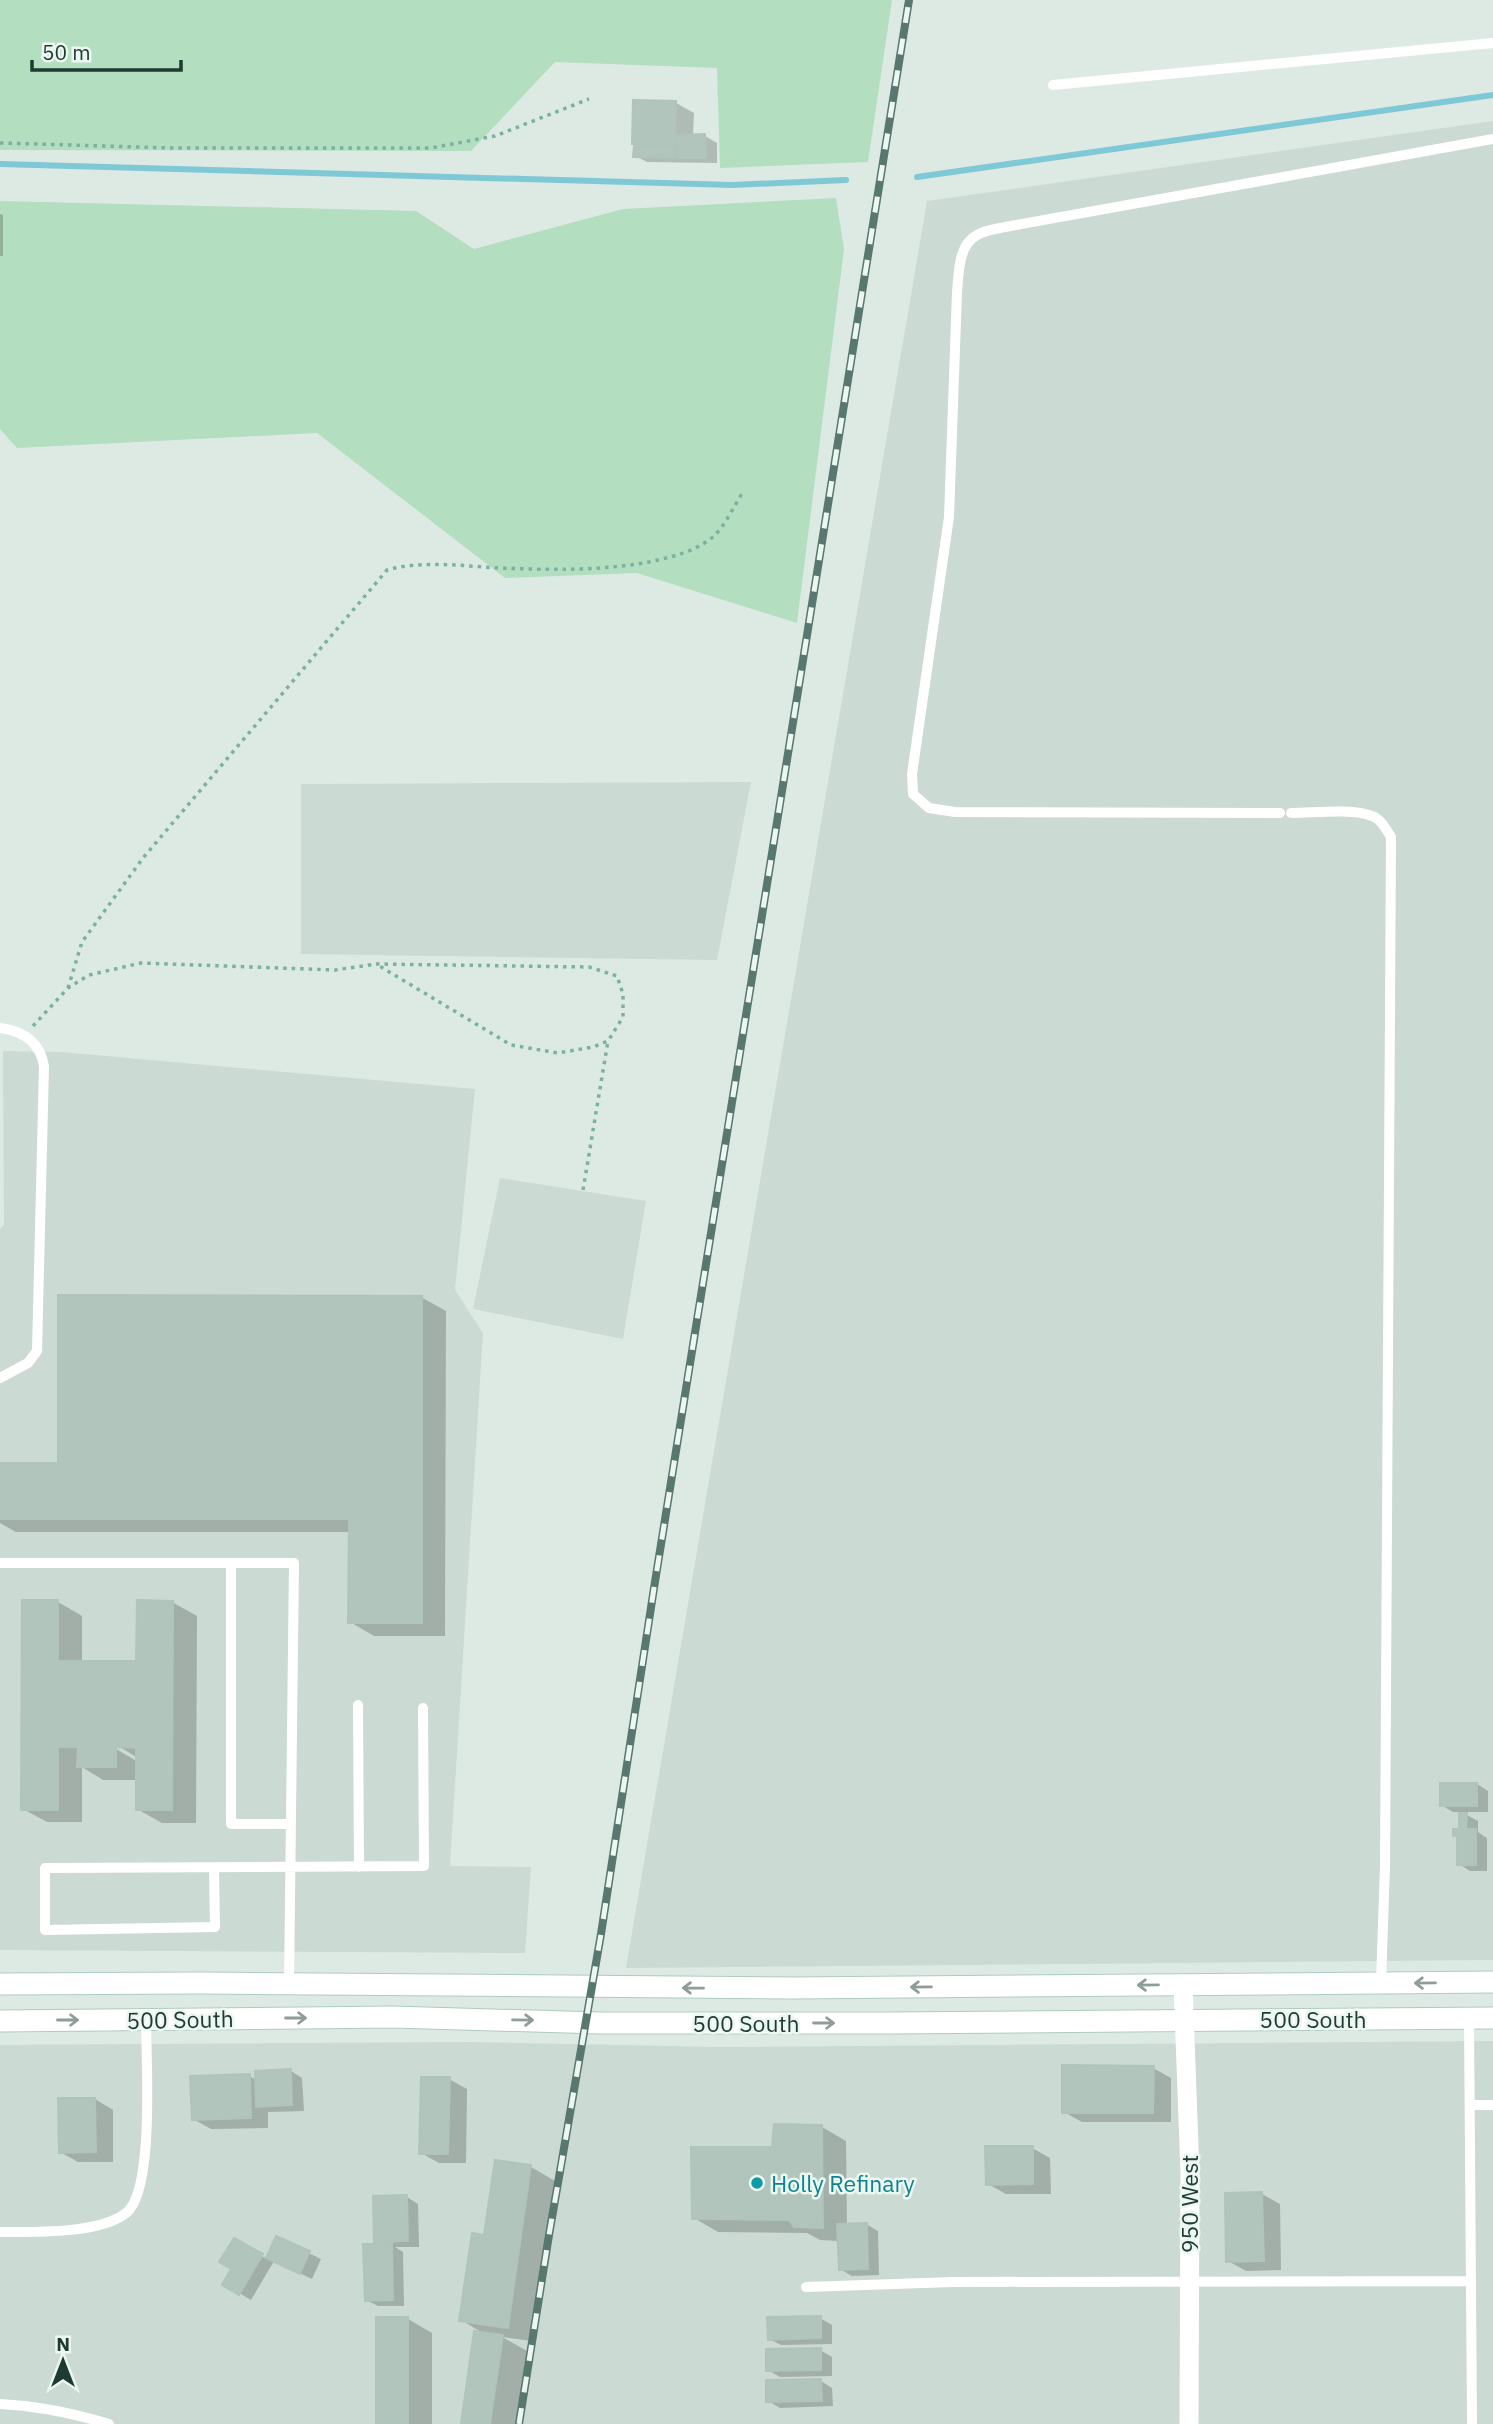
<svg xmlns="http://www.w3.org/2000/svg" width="1493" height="2424" font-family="'IBM Plex Sans',sans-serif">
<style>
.built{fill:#cbdad3}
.green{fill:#b3debf}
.shadow{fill:#0003;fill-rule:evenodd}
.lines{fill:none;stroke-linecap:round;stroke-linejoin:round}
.stream{stroke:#7fc8d5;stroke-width:6}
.building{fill:#b2c5bd;stroke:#afc4bc;stroke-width:2}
.secondary-casing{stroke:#afcbc1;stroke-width:23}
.path{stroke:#7bb1a0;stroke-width:3.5;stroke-dasharray:3.5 5;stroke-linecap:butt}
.lane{stroke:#fff;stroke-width:10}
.street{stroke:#fff;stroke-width:19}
.secondary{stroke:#fff;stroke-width:21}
.rail-casing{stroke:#57776f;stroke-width:8}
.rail{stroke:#edf7f2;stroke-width:5;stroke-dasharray:16;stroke-linecap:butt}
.oneway{stroke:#8e9d99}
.culture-dot{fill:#0f9aa8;stroke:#edf7f2;stroke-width:2.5}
.labels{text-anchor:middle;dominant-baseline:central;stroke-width:5;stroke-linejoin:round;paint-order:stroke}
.street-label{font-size:23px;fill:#1e3b33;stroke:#edf7f2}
.culture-label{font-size:23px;fill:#0d838f;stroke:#edf7f2;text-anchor:start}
</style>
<rect width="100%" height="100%" fill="#ddeae4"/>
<path class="built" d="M 1493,121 L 1493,1960 L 626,1968 L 927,201 Z
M 751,782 L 717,960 L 301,954 L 301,784 Z
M 3,1051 L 62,1052 L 475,1089 L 455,1290 L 483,1333 L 450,1866 L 531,1867 L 525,1953 L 0,1950 L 0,1229 L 4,1225 Z
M 500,1178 L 646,1201 L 623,1339 L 473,1309 Z
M 1493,2041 L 1493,2424 L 0,2424 L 0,2045 L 468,2042 L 718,2047 Z"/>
<path class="green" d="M 0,0 L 892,0 L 868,162 L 720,168 L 717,68 L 555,62 L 471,151 L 0,150 Z
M 836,198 L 844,249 L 797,623 L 637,573 L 505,578 L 317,433 L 17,448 L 0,429 L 0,201 L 416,211 L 474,249 L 623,209 Z"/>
<path class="shadow" d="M 676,103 L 694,113 L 693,136 L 705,136 L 717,143 L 717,163 L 647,162 L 635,156 L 642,148 L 634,143 Z
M 0,214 L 3,215 L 3,256 L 0,256 Z
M 421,1297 L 446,1311 L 445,1636 L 374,1636 L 350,1622 L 350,1532 L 16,1532 L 0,1523 L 0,1465 L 59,1465 Z
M 58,1602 L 82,1616 L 82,1663 L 138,1663 L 172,1602 L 197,1616 L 196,1823 L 162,1823 L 137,1809 L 138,1780 L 103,1780 L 82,1767 L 82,1822 L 47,1822 L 23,1809 ZM 110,1741 L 138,1758 L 138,1762 L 108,1744 Z
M 1477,1784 L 1488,1791 L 1488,1812 L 1461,1812 L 1478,1821 L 1478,1832 L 1487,1838 L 1487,1871 L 1470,1871 L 1459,1864 L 1459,1837 L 1455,1835 L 1461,1831 L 1461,1812 L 1453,1812 L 1441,1805 Z
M 1153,2068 L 1171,2078 L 1171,2122 L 1082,2122 L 1064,2112 Z
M 291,2071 L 302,2078 L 304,2111 L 268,2112 L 268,2128 L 211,2129 L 193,2119 L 250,2076 L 257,2081 Z
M 449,2079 L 467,2089 L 466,2163 L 439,2163 L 421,2153 Z
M 95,2099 L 113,2110 L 113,2162 L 78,2162 L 60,2152 Z
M 822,2127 L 846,2141 L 847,2225 L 866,2224 L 878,2231 L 879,2275 L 852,2276 L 840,2269 L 839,2241 L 820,2240 L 807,2233 L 718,2232 L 694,2218 L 773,2149 Z
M 1032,2148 L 1050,2158 L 1051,2194 L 1006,2194 L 988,2184 Z
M 531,2167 L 555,2181 L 532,2341 L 502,2337 L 527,2351 L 516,2424 L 463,2424 L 486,2335 L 461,2320 L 486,2237 Z
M 1262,2194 L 1280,2204 L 1281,2270 L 1246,2271 L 1228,2261 Z
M 407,2197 L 418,2204 L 419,2247 L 395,2247 L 403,2252 L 404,2306 L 378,2306 L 366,2300 L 383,2245 L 375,2241 Z
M 277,2238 L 321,2259 L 312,2279 L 274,2261 L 251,2300 L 224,2284 L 233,2268 L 234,2240 L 267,2259 Z
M 820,2318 L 832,2325 L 832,2344 L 781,2345 L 769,2339 Z
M 408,2319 L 432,2333 L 432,2424 L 378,2424 Z
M 820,2350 L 832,2357 L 832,2376 L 780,2377 L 768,2370 Z
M 821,2381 L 832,2388 L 833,2406 L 780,2408 L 768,2401 Z"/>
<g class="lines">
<path class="stream" d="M 0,164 L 732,185 L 846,180
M 917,177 L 1493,95"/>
</g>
<path class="building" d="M 633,100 L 676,101 L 675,145 L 632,144 Z
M 705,134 L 706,158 L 677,158 L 676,135 Z
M 634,146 L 675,146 L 674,158 L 633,157 Z
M 58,1295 L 422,1296 L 422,1623 L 348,1623 L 349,1519 L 0,1519 L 0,1463 L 58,1463 Z
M 22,1600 L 58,1600 L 58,1661 L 136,1661 L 137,1600 L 173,1601 L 172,1810 L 136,1810 L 136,1748 L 116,1747 L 116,1767 L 77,1767 L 78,1747 L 58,1747 L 58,1810 L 21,1810 Z
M 1440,1783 L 1477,1783 L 1477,1806 L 1440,1806 Z
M 1459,1813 L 1467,1813 L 1466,1829 L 1476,1829 L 1476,1865 L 1457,1865 L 1457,1836 L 1453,1836 L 1453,1829 L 1459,1829 Z
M 1062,2065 L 1154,2066 L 1153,2113 L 1062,2113 Z
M 291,2069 L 292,2105 L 256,2107 L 255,2071 Z
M 250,2074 L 251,2118 L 192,2120 L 190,2076 Z
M 421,2077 L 450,2077 L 448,2154 L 419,2154 Z
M 58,2098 L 95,2098 L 96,2152 L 59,2153 Z
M 774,2124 L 822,2125 L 823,2228 L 794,2227 L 789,2220 L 692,2219 L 691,2147 L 772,2147 Z
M 985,2146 L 1033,2146 L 1033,2184 L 986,2185 Z
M 495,2160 L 531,2165 L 508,2328 L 459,2321 L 472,2233 L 484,2235 Z
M 1262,2192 L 1264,2261 L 1226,2262 L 1225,2193 Z
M 407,2195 L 408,2241 L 374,2242 L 373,2196 Z
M 867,2223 L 868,2269 L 839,2270 L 837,2224 Z
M 276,2236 L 310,2251 L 300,2274 L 266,2258 Z
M 234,2238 L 263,2254 L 239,2295 L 222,2285 L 231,2269 L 219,2262 Z
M 392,2243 L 393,2300 L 365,2301 L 363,2244 Z
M 821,2316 L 821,2338 L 768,2340 L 767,2317 Z
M 376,2317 L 408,2317 L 408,2424 L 376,2424 Z
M 474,2331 L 503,2335 L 490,2424 L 461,2424 Z
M 821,2348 L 821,2370 L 766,2371 L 766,2349 Z
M 821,2379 L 822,2401 L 766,2402 L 766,2380 Z"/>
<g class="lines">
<defs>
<path id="secondary" d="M 0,1984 L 201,1983 L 794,1988 L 1493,1982
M 0,2021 L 392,2017 L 600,2023 L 892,2023 L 1493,2018"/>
</defs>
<use href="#secondary" class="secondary-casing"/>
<path class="path" d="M 0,143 L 171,148 L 431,148 L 495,136 L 589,99
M 376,964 L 589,967 L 617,976 L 623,994 L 623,1017 L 608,1041 L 593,1047 L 558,1053 L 511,1045 Z
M 68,988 L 82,942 L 143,858 L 387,570 C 424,560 462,566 499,568 C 549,570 600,571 649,562 C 672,557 694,552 713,537 C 725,526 734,506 743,492
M 33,1026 L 68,988 L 89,975 L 141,963 L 335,970 L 376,964
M 583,1190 L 608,1041"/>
<path class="lane" d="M 1053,85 L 1493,43
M 1280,813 L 955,812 L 929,808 L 913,794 L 912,774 L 949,517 L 957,292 C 959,273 958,245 977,235 C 985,230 997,229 1005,227 L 1493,139
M 1291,813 C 1313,813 1352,808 1372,816 C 1381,819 1386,829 1391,837 L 1385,1866 L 1381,1983
M 0,1028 C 23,1031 40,1042 44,1066 L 37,1351 L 28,1363 L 0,1378
M 0,1563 L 294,1563 L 289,1984
M 231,1563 L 231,1824 L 291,1824
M 358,1705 L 359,1867
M 214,1868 L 215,1927 L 45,1930 L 45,1868 L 424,1866 L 423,1708
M 1469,2019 L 1472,2424
M 1470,2105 L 1493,2105
M 0,2232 C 33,2232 100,2234 126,2213 C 155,2191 146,2058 146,2020
M 806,2287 L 953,2282 L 1471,2281
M 0,2404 C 37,2406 73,2413 109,2424"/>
<path class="street" d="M 1183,1984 L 1190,2173 L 1189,2424"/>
<use href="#secondary" class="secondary"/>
<defs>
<path id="rail" d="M 519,2424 L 549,2235 L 601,1934 L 654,1588 L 909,0"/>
</defs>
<use href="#rail" class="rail-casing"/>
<use href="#rail" class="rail"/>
</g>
<defs><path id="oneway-shaft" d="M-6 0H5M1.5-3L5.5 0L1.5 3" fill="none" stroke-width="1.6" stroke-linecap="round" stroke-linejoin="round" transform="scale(1.75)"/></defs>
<g class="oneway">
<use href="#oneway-shaft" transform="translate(1425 1983) rotate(179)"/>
<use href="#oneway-shaft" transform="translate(1148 1985) rotate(179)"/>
<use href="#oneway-shaft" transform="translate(921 1987) rotate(179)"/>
<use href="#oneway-shaft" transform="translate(693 1988) rotate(-179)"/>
<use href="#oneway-shaft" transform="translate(296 2018)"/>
<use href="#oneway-shaft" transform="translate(68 2020)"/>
<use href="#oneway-shaft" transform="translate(523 2020) rotate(1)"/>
<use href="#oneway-shaft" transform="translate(824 2023)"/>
</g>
<circle class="culture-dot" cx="757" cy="2183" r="7"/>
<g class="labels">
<g class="street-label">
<text transform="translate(180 2019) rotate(-1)">500 South</text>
<text x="1313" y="2019">500 South</text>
<text x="746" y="2023">500 South</text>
<text transform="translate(1189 2204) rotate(-90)">950 West</text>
</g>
<g class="culture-label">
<text x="771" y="2183">Holly Refinary</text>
</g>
</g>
<g transform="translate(63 2361)" stroke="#edf7f2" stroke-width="5" paint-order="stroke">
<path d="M0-5L12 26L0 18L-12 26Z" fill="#1e3b33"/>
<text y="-10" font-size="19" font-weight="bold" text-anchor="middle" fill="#1e3b33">N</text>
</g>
<path d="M32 60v10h149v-10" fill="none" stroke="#1e3b33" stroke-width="3.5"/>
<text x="42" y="60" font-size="21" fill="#1e3b33" stroke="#edf7f2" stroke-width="5" paint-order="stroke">50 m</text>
</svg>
